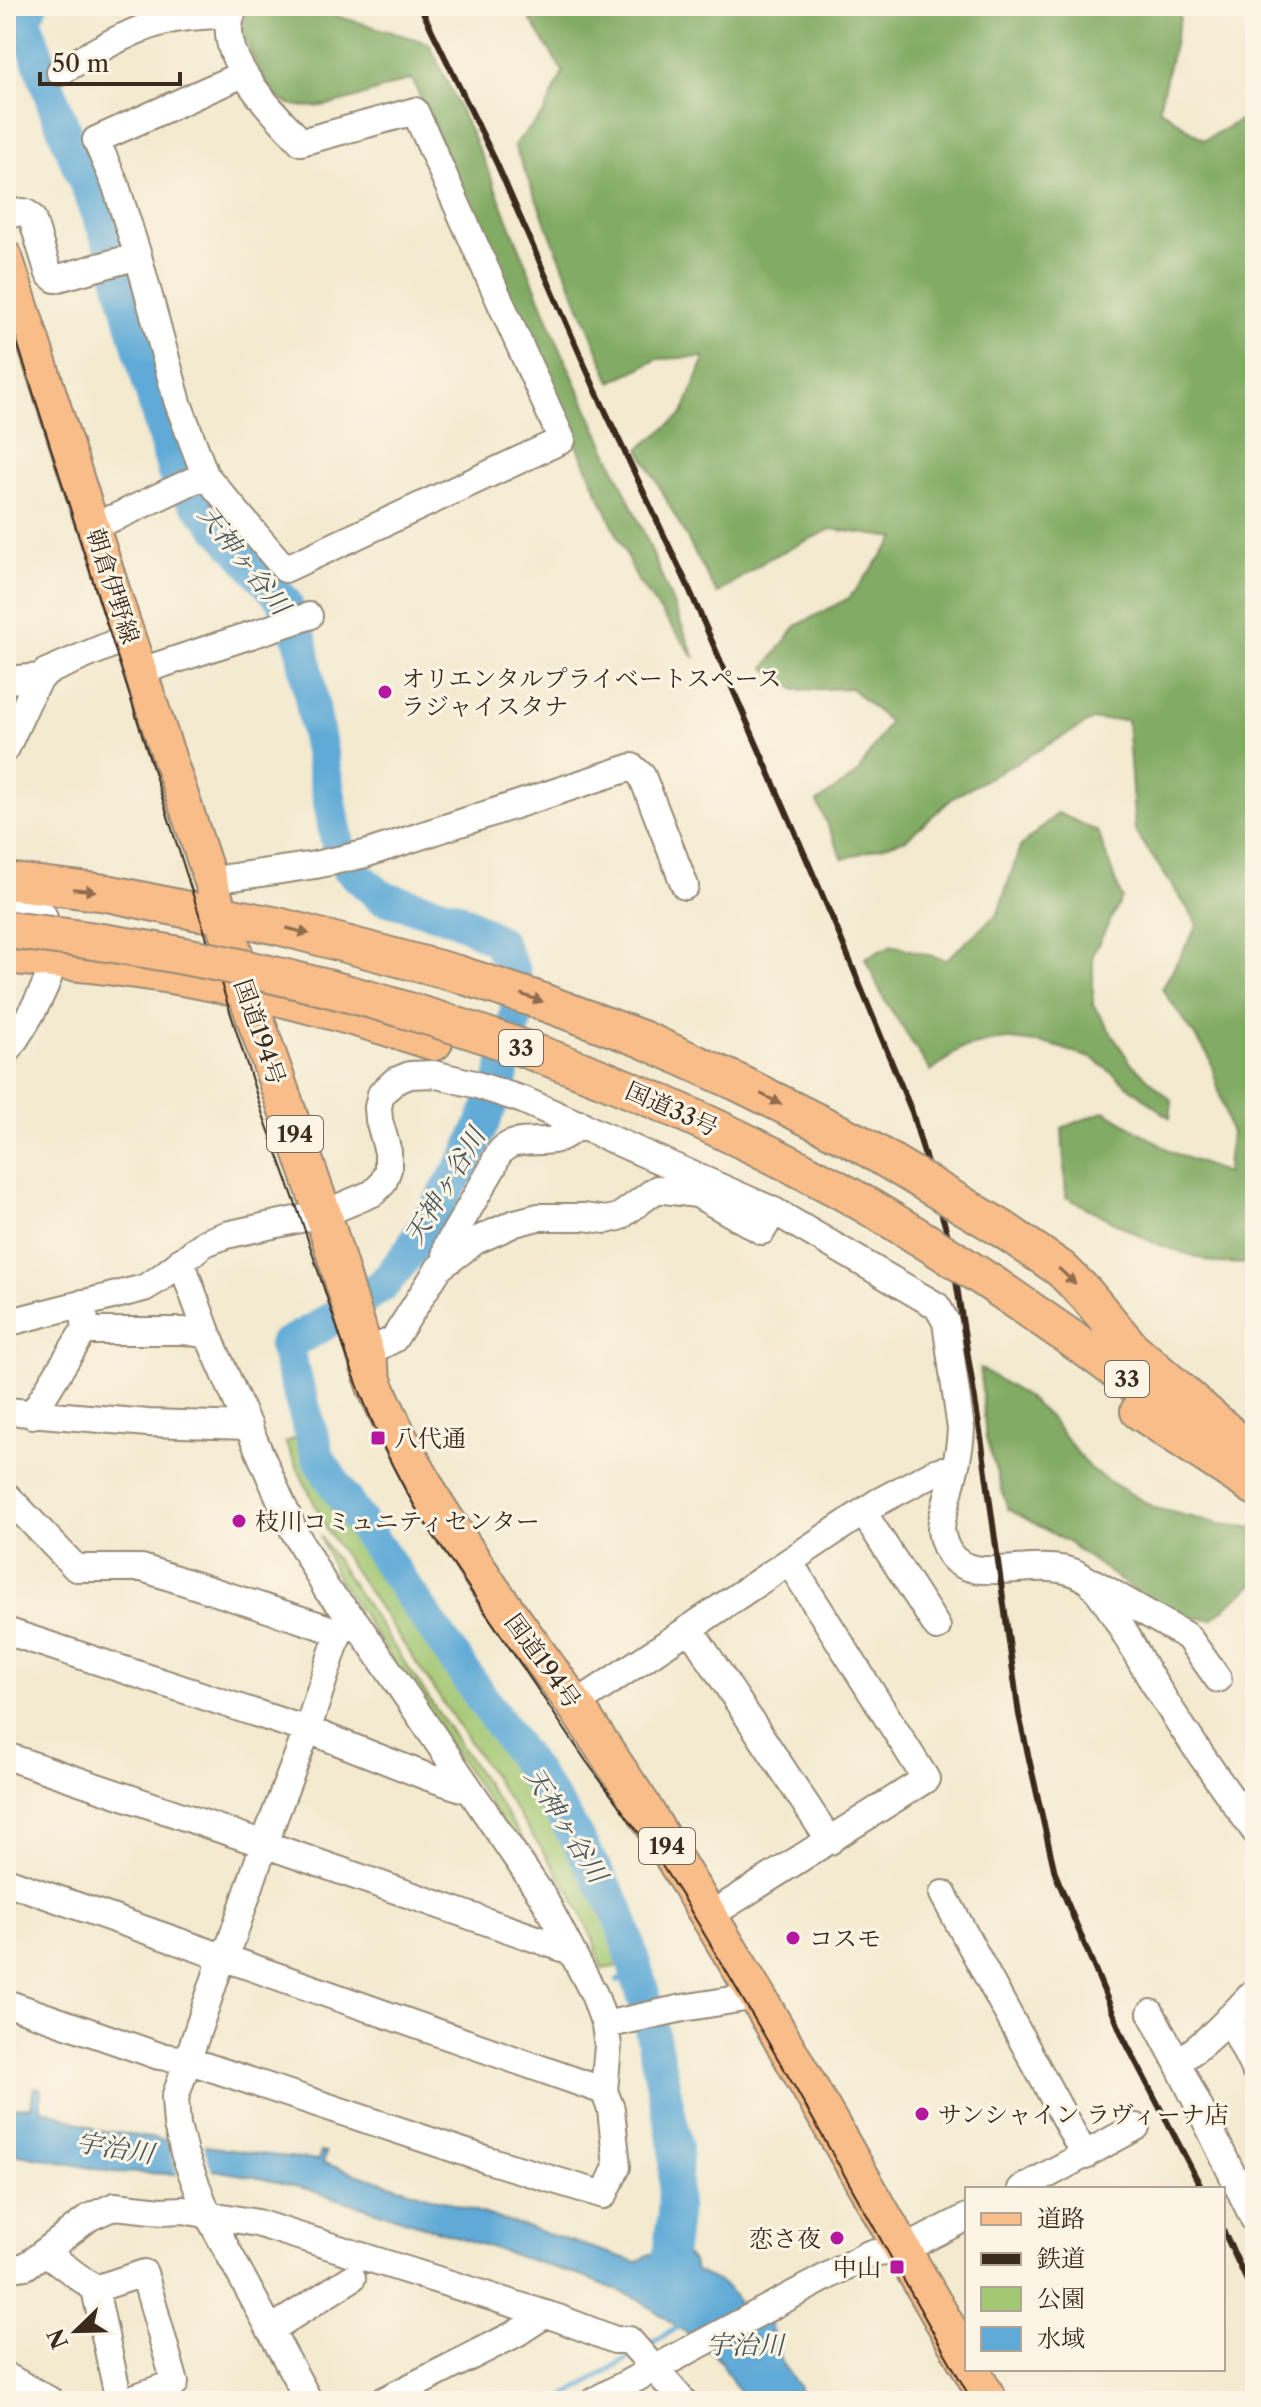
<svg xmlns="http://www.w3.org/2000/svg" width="1261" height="2407" font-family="'Libre Caslon Text','Noto Serif JP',serif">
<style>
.green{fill:#a3c873;stroke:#6f7948;stroke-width:2}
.forest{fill:#82ac65;stroke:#5e6b42;stroke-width:2}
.water{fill:#5faad7;stroke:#4d6a7a;stroke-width:2}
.pier{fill:#f3eacf}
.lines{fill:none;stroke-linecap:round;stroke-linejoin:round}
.stream{stroke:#5faad7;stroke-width:6}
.river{stroke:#5faad7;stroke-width:34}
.minor-casing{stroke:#978a76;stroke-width:30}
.major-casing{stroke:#978a76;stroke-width:36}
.highway-casing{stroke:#978a76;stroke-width:40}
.minor{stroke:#fff;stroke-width:26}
.major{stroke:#f8bd89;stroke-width:32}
.highway{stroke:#f8bd89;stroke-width:36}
.tram{stroke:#3b2a1e;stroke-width:2}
.rail{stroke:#3b2a1e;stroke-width:6}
.highway-bridge-casing{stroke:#978a76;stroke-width:40;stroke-linecap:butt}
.highway-bridge{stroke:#f8bd89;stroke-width:36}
.oneway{fill:#906c4e}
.poi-dot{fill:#b5179e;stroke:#fcf5e5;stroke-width:3}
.labels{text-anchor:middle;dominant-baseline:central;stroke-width:6;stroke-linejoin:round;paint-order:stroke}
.shield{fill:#fcf5e5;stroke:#75675a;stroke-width:2}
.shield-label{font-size:22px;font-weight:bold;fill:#3b2a1e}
.street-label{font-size:24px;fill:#3b2a1e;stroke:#fcf5e5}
.poi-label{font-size:24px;fill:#3b2a1e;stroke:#fcf5e5;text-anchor:start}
.water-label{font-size:26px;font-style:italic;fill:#48575f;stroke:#fcf5e5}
</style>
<rect width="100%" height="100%" fill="#fcf5e5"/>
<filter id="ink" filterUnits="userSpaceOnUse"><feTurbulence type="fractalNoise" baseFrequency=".0125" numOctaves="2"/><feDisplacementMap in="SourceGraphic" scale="16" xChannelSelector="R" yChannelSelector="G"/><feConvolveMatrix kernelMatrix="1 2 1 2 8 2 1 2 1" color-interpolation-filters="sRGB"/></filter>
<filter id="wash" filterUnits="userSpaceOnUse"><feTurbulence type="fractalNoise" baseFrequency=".006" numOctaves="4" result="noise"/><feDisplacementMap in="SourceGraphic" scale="32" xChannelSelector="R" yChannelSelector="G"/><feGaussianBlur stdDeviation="1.8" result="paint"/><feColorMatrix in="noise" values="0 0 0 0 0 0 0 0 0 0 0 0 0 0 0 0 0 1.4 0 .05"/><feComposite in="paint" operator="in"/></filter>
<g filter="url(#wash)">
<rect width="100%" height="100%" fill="#f3eacf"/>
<path class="green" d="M 300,1436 L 355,1534 L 568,1848 L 606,1914 L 624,1965 L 602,1969 L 594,1941 L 571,1893 L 327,1530 L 285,1442 Z
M 320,1536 L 545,1872 L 583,1941 L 593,1973 L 515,1842 L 335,1574 Z"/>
<path class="forest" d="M 251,6 L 311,6 L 327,13 L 429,43 L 488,170 L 559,346 L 644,533 L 695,658 L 638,581 L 412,79 C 376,88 296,131 269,88 C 257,70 249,47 240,27 Z
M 527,6 L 1177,6 L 1180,19 L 1159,108 L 1204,140 L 1250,115 L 1255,105 L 1255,1264 L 1215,1263 L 1154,1243 L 1066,1197 L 1062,1128 L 1105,1111 L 1174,1153 L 1226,1173 L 1231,1134 L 1209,1056 L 1162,989 L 1198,924 L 1135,831 L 1127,720 L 1093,720 L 954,797 L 906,839 L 843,859 L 817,802 L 857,774 L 889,722 L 851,688 L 796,690 L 765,668 L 796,626 L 849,598 L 896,538 L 831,529 L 768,559 L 717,594 L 639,449 L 683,414 L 705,357 L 658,359 L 611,382 L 514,145 L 544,113 L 563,72 L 530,19 Z
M 1058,813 L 1097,831 L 1122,898 L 1093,954 L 1093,1005 L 1130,1062 L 1172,1101 L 1170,1118 L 1094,1059 L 1052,1045 L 1004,1039 L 960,1049 L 931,1072 L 884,999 L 865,958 L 892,945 L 946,960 L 998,913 L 1020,847 Z
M 980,1368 L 1027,1397 L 1048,1416 L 1092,1471 L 1155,1508 L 1219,1524 L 1255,1528 L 1255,1583 L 1212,1619 L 1171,1617 L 1066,1541 L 1008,1509 L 986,1438 Z"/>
<path class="water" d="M 34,2087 L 41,2088 L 41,2108 L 98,2130 L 259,2154 L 318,2160 L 321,2152 L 326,2153 L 323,2163 L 637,2262 L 650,2254 L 686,2255 L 693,2261 L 695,2271 C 714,2279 733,2285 739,2306 L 769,2321 L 783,2365 L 799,2387 L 799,2401 L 745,2401 L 720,2361 L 694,2336 L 682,2330 L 637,2298 L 587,2278 L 307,2189 L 255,2177 L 214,2170 L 175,2174 L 112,2172 L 20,2154 L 6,2156 L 6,2108 L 31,2107 Z"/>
<path class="pier" d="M 166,2136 L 202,2141 L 213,2174 L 178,2177 Z"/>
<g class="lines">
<path class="stream" d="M 618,1980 L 637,1975
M 646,2347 L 684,2323
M 558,2401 L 633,2355"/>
<path class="river" d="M 31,6 L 24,18 L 55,107 L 111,246 L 174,472 L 186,490 L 284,601 L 301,642 L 339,852 L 348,867 L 381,897 L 457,918 L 499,942 L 514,973 L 517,1010 L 501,1081 L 467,1159 L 407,1255 L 384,1284 L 319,1327 L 285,1345 L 319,1460 L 355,1515 L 565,1818 L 618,1911 L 646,2004 L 676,2147 L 674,2215 L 669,2259 L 680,2286"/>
</g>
</g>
<g filter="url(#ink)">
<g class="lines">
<defs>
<path id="minor" d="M 236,6 C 207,50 274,112 301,142 L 415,111 L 562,440 L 285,569 L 205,475 L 178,403 L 138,256 L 116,186 L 96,140 L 243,74
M 60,72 C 97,50 137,25 180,18 C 197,16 214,15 231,14
M 6,216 C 17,213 24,208 32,218 L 49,274 L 55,279 L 138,256
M 92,525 L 116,517 L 205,475
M 141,671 L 309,616
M 6,680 L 42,677
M 6,748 L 34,687 L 46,672 L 129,637
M 212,885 L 227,878 L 315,865 L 365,854 L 632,767 L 642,776 L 685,886
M 6,913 L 29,909 L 43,915 C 48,929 52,945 52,960 C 52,984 20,1032 6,1053
M 450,1260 L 446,1252 L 447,1246 L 493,1167 C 502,1134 527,1144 553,1140 C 563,1138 573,1130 581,1124
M 6,1323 L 144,1288 L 159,1279 L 205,1243 L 226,1235 L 323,1214 L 373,1193 L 383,1183 L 388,1169 L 388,1152 L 379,1120 L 378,1107 L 381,1094 L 395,1081 L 410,1075 L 433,1074 L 474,1084 L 523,1100 L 774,1211 L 937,1306 L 946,1322 L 961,1429 C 960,1453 953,1477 947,1500 C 945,1510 941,1521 941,1530 C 942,1538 945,1546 949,1553 C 974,1591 1047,1550 1086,1579 C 1106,1593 1137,1657 1152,1680 C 1184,1732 1219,1782 1255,1831
M 86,1331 L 184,1331 L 208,1335
M 365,1354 L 394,1339 L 439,1268 L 475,1241 L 515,1223 L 538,1217 L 584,1217 L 606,1220 L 619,1217 L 657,1189 L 697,1194 L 762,1231 L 774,1211
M 6,1411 L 148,1423 L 249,1426
M 32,1415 L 80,1337 L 86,1331 L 83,1303
M 6,1499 L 9,1498 L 76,1568 L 142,1568 L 339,1632
M 863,1512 L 937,1627
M 1093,1582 L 1188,1637 L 1218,1679
M 690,1629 L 830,1841
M 6,1631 L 316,1733 L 428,1777 L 471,1791
M 575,1705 L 878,1502 L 935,1472 L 955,1467
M 6,1756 L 264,1844 L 571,1951
M 6,1881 L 604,2091
M 943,1894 L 1085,2156
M 709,1916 L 926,1779 L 790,1563
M 1255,1991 C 1231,2016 1207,2044 1177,2062 L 1255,2221
M 6,2003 L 159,2056 L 187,2060 L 488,2160 L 604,2195 L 617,2167 L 611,2109 L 604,2091 L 608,2046 L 605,2025 L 594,1994 L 543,1897 L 356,1622 L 327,1590 L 294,1531 L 208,1335 L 181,1261
M 1151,2013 L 1177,2062
M 1229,2018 L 1255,2071
M 605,2025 L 683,2008 L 757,1996
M 1021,2189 L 1136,2127
M 45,2252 L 95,2289 L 144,2273 L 175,2383 L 125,2401
M 6,2269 L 26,2266 L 90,2217 L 115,2206 L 161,2211 L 183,2210 L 257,2223 L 558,2318 L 615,2340 L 629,2340 L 683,2401
M 95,2289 L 119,2401
M 270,2330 L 352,2278
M 6,2376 L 51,2401
M 309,2401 L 207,2213 L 184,2153 L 177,2125 L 175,2098 L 222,1958 L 231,1942 L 264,1844 L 307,1731 L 339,1632 L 356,1622
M 383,2401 L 517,2333 L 546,2314
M 594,2401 L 869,2254 L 903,2250 L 967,2217"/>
<path id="major" d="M 6,257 L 118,605 L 222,915"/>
<path id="highway" d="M 6,881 L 107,893 L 198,912 L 222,915 L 278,926 L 458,974
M 222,915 L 245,989 L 323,1214 L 375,1386 L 398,1436 L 434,1502 L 491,1589 L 575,1705 L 641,1804 L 757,1996 L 967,2362
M 6,955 C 70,962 135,968 199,980 C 279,995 357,1017 434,1042
M 1004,1230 L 1061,1269 L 1086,1294 L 1131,1348 L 1255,1456
M 994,1285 L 1095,1355 L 1173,1413
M 1139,1411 L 1255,1487
M 971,2369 L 989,2401"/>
</defs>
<use href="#minor" class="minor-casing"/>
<use href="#major" class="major-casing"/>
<use href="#highway" class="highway-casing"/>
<use href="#minor" class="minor"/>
<use href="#major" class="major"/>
<use href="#highway" class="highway"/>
<path class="tram" d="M 6,307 L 262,1112 C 275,1148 289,1185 302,1222 C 336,1323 364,1425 421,1517 L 586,1761 L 653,1852 L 683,1898 L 797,2091 L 972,2401"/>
<path class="rail" d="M 420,6 L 497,164 L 595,389 L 687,584 L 834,922 L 912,1112 L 950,1243 L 982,1444 L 1019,1715 L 1055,1873 L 1123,2037 L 1202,2189
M 1223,2230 L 1255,2298"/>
<defs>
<path id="highway-bridge" d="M 6,930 C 295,960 578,1049 834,1187 C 889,1217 942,1251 994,1285
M 458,974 L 532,998 L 642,1039 L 739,1083 L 859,1143 L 1004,1230"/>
</defs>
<use href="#highway-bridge" class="highway-bridge-casing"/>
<use href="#highway-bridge" class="highway-bridge"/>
</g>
<defs><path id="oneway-solid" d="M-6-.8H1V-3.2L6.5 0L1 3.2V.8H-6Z" transform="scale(2)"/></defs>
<g class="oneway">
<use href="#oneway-solid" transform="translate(84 890) rotate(6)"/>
<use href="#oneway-solid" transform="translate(298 931) rotate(15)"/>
<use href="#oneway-solid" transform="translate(532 998) rotate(19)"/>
<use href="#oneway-solid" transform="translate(771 1099) rotate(27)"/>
<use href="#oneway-solid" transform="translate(1067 1276) rotate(43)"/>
</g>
</g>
<g class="poi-dot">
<circle cx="385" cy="692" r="8"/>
<rect x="370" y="1430" width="16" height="16" rx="4"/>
<circle cx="239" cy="1521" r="8"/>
<circle cx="793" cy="1938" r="8"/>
<circle cx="922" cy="2114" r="8"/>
<circle cx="837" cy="2238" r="8"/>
<rect x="889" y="2259" width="16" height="16" rx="4"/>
</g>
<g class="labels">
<g class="shield">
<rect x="499" y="1030" width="44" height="36" rx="6"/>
<rect x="267" y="1116" width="56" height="36" rx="6"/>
<rect x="1105" y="1361" width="44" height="36" rx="6"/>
<rect x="639" y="1828" width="56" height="36" rx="6"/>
</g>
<g class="shield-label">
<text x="521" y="1048">33</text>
<text x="295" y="1134">194</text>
<text x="1127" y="1379">33</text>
<text x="667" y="1846">194</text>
</g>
<g class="street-label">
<text transform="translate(113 586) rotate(72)">朝倉伊野線</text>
<text transform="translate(260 1032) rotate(71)">国道194号</text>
<text transform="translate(672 1109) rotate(24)">国道33号</text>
<text transform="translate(543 1661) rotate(54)">国道194号</text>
</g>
<g class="poi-label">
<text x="401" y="678">オリエンタルプライベートスペース<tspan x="401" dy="28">ラジャイスタナ</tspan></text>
<text x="394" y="1438">八代通</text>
<text x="255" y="1521">枝川コミュニティセンター</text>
<text x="809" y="1938">コスモ</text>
<text x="938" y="2114">サンシャイン ラヴィーナ店</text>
<text x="821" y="2238" text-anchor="end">恋さ夜</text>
<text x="881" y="2267" text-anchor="end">中山</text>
</g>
<g class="water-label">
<text transform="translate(244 560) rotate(52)">天神ヶ谷川</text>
<text transform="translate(445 1186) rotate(-59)">天神ヶ谷川</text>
<text transform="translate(566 1825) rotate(58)">天神ヶ谷川</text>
<text transform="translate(115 2148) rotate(9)">宇治川</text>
<text x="745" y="2345">宇治川</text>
</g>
</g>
<rect width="1261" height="2407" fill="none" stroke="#fcf5e5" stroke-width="32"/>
<rect x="965" y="2187" width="260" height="184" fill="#fcf5e5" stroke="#afa495" stroke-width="2"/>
<rect x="981" y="2213" width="40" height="12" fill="#f8bd89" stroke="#afa495" stroke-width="2"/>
<text x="1037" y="2227" font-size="24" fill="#3b2a1e">道路</text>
<rect x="981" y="2253" width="40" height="12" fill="#3b2a1e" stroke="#afa495" stroke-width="2"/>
<text x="1037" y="2267" font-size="24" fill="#3b2a1e">鉄道</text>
<rect x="981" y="2287" width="40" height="24" fill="#a3c873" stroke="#afa495" stroke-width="2"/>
<text x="1037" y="2307" font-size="24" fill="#3b2a1e">公園</text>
<rect x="981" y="2327" width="40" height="24" fill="#5faad7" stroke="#afa495" stroke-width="2"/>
<text x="1037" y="2347" font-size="24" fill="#3b2a1e">水域</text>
<g transform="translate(76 2331) rotate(247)" stroke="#fcf5e5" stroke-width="6" paint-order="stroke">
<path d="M0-6L14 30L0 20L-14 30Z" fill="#3b2a1e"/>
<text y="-12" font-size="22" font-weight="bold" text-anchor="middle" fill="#3b2a1e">N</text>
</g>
<path d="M40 72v12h140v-12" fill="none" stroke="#3b2a1e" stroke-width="4"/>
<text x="52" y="72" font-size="24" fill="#3b2a1e" stroke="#fcf5e5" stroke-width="6" paint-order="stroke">50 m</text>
</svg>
